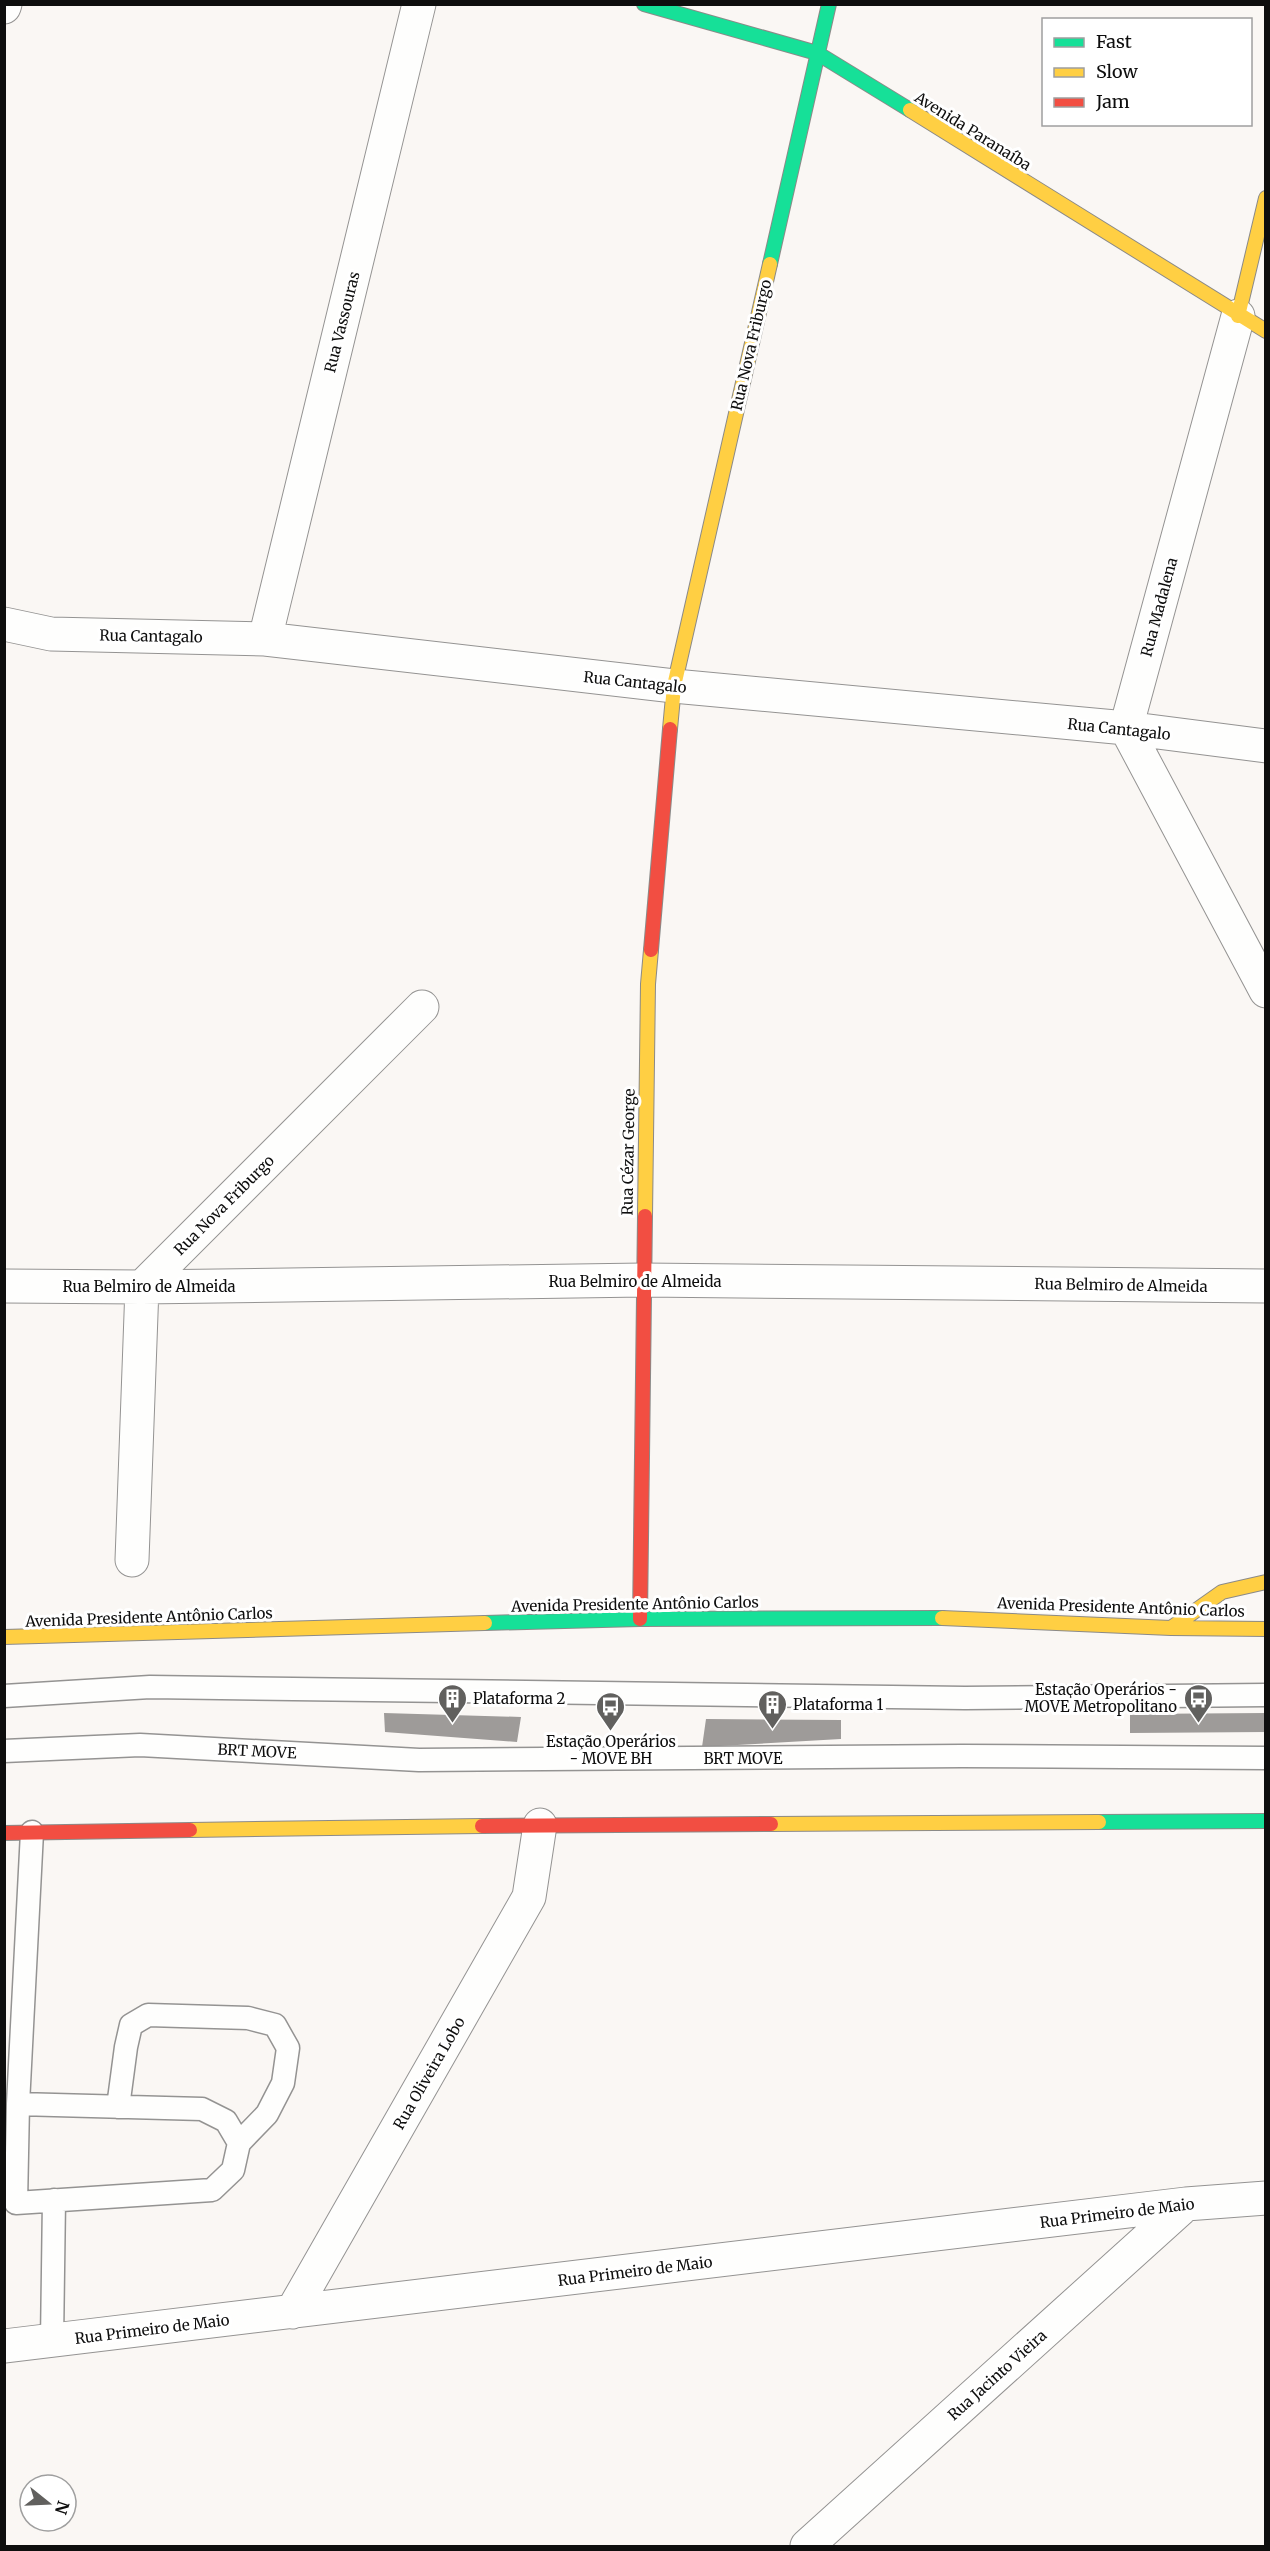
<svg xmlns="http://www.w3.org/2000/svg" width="1270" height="2551" font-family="Merriweather,serif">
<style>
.building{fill:#9e9b99}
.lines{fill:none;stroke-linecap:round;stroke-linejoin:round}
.lane-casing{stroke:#949392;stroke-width:25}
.street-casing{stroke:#949392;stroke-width:35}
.fast-casing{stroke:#8b8a88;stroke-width:16}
.slow-casing{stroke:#8b8a88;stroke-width:16}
.jam-casing{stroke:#8b8a88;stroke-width:16}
.lane{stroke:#fefefd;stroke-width:22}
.street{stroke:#fefefd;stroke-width:33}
.fast{stroke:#16e098;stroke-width:14}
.slow{stroke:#ffcf43;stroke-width:14}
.jam{stroke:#f24e42;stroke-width:14}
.labels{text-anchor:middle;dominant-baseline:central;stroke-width:6;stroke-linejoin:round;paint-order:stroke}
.street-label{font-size:15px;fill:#0e0e0e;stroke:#fff}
.poi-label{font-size:15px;fill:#0e0e0e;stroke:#fff;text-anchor:start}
</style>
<rect width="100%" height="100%" fill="#faf7f4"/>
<path class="building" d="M 384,1713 L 521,1717 L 517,1742 L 385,1732 Z
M 1266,1713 L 1266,1732 L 1130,1733 L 1130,1714 Z
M 706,1719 L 841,1720 L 841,1739 L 702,1747 Z"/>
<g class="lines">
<defs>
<path id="lane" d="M 4,1696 L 150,1687 L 965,1698 L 1266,1695
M 4,1751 L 140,1745 L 419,1760 L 962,1756 L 1266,1758
M 18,2104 L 202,2109 L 226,2121 L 239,2143 L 233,2170 L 212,2190 L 16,2203 L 18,2104 L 32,1832
M 118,2107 L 126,2047 L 131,2025 L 148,2015 L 248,2018 L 275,2025 L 288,2048 L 283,2083 L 267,2114 L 239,2143
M 52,2341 L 54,2200"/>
<path id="street" d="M 4,7 L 5,4
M 1238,316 L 1126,728 L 1266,991
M 4,624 L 51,634 L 265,639 L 674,686 L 1126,728 L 1266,746
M 265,639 L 419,4
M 4,1286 L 142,1287 L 643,1280 L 1266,1286
M 132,1560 L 142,1287 L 422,1007
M 292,2312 L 529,1897 L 540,1825
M 4,2346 L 1186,2204 L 1266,2198
M 807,2546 L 1186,2204"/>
<path id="fast" d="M 644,4 L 817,53 L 910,110
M 770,264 L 829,4
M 485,1623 L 640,1619 L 942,1618
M 1099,1822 L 1266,1821"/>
<path id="slow" d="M 910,110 L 1266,331
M 1238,316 L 1266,198
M 670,729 L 674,686 L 770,264
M 645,1216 L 648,984 L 651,950
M 942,1618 L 1171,1628 L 1266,1629
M 1171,1628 L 1222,1592 L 1266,1582
M 4,1637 L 485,1623
M 771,1824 L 1099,1822
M 190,1830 L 482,1826"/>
<path id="jam" d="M 651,950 L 670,729
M 640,1619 L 645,1216
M 482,1826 L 771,1824
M 4,1833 L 190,1830"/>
</defs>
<use href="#lane" class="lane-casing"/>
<use href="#street" class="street-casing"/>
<use href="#fast" class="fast-casing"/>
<use href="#slow" class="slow-casing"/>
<use href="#jam" class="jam-casing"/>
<use href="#lane" class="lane"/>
<use href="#street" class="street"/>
<use href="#fast" class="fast"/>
<use href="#slow" class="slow"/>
<use href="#jam" class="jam"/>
</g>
<defs>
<symbol id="building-pin" viewBox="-11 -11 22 30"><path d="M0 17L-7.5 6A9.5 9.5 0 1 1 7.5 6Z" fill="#61605e" stroke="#fff"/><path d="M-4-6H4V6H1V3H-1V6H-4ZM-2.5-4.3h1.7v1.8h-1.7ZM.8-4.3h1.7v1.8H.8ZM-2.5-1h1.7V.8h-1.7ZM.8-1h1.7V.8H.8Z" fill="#fff"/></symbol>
<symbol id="bus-pin" viewBox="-11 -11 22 30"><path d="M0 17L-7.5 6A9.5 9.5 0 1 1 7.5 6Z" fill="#61605e" stroke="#fff"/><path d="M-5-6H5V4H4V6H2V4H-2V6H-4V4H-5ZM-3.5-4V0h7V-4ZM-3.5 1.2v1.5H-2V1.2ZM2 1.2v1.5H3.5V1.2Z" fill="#fff"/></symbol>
</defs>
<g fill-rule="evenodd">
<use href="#building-pin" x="436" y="1682" width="33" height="45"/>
<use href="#bus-pin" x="1182" y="1682" width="33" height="45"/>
<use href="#building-pin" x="756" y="1688" width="33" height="45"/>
<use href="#bus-pin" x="594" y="1690" width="33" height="45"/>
</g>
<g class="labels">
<g class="street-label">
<text transform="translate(973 131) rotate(32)">Avenida Paranaíba</text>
<text transform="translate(342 322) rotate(-76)">Rua Vassouras</text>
<text transform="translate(751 345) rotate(-77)">Rua Nova Friburgo</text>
<text transform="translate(1159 607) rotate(-75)">Rua Madalena</text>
<text transform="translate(151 636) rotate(1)">Rua Cantagalo</text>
<text transform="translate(635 682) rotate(6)">Rua Cantagalo</text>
<text transform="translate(1119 729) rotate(6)">Rua Cantagalo</text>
<text transform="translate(628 1152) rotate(-89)">Rua Cézar George</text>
<text transform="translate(224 1205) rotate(-45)">Rua Nova Friburgo</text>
<text x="635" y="1281">Rua Belmiro de Almeida</text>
<text transform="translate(1121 1285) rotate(1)">Rua Belmiro de Almeida</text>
<text x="149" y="1286">Rua Belmiro de Almeida</text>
<text transform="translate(635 1604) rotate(-1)">Avenida Presidente Antônio Carlos</text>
<text transform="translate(1121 1607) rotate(2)">Avenida Presidente Antônio Carlos</text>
<text transform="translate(149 1617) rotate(-2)">Avenida Presidente Antônio Carlos</text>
<text transform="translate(257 1751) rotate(3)">BRT MOVE</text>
<text x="743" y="1758">BRT MOVE</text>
<text transform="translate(429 2073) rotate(-60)">Rua Oliveira Lobo</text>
<text transform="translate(1117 2213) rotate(-7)">Rua Primeiro de Maio</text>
<text transform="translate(635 2271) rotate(-7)">Rua Primeiro de Maio</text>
<text transform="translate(152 2329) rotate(-7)">Rua Primeiro de Maio</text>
<text transform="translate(997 2375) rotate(-42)">Rua Jacinto Vieira</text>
</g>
<g class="poi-label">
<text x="1177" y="1689" text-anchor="end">Estação Operários -<tspan x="1177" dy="17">MOVE Metropolitano</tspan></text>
<text x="473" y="1698">Plataforma 2</text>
<text x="793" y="1704">Plataforma 1</text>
<text x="611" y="1741" text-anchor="middle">Estação Operários<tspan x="611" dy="17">- MOVE BH</tspan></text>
</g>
</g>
<rect width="1270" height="2551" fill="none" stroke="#0e0e0e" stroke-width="12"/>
<rect x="1042" y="18" width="210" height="108" fill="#ffffff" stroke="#9f9f9f" stroke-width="1.5"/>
<rect x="1054" y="38" width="30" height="9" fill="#16e098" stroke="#9f9f9f" stroke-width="1.5"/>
<text x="1096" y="48" font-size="18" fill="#0e0e0e">Fast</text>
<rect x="1054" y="68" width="30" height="9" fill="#ffcf43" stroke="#9f9f9f" stroke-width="1.5"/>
<text x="1096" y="78" font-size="18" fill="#0e0e0e">Slow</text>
<rect x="1054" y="98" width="30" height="9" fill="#f24e42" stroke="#9f9f9f" stroke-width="1.5"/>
<text x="1096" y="108" font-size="18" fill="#0e0e0e">Jam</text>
<g transform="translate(48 2503) rotate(108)"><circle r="28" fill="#ffffff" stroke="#9f9f9f" stroke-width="1.5"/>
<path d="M0-4.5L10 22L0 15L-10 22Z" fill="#61605e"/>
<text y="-9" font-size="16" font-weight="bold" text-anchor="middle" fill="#0e0e0e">N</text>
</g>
</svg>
